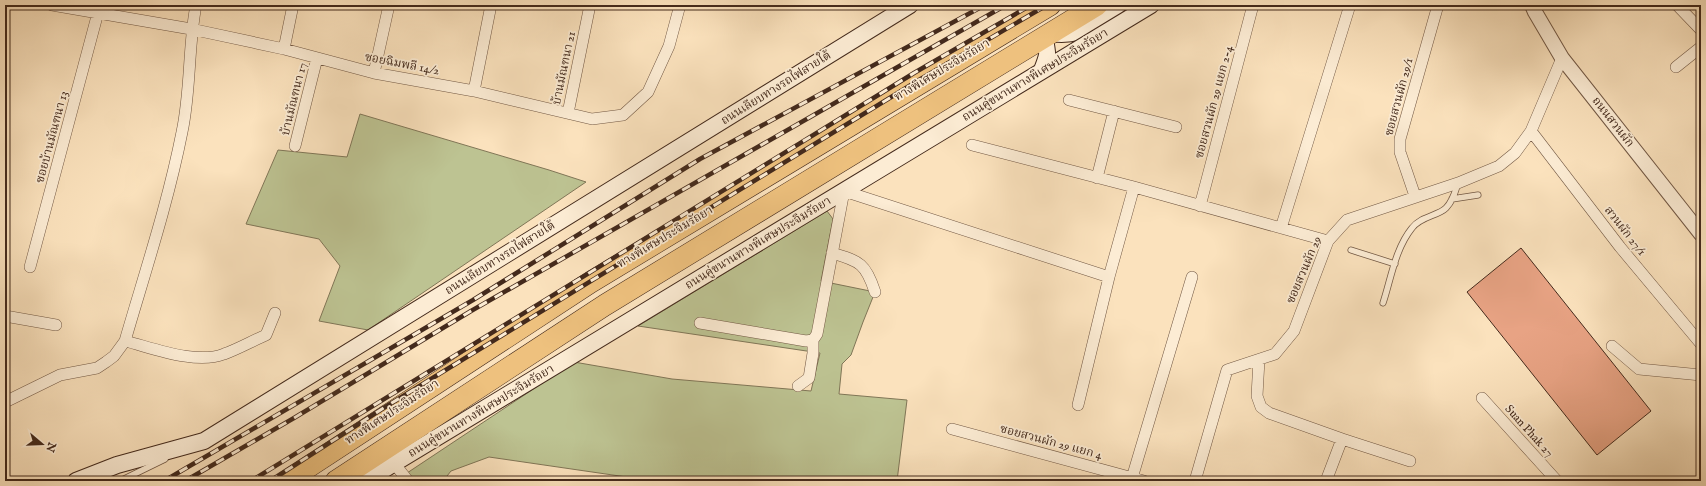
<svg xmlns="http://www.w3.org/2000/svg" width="1706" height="486" font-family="'IM FELL English','Noto Serif Thai',serif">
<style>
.green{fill:#bdc392;stroke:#807657}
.building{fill:#e8a384;stroke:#442a1c}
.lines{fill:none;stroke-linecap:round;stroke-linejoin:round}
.service-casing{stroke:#725844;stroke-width:7}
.minor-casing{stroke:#725844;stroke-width:12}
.tertiary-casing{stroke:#725844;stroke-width:16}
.secondary-casing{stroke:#442a1c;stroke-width:18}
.motorway-casing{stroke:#442a1c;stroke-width:22}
.service{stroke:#fcecd4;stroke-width:5.5}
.minor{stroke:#fcecd4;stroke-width:11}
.tertiary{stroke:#fcecd4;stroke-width:14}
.secondary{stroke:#fcecd4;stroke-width:16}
.motorway{stroke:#eec17e;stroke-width:21}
.rail-casing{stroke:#442a1c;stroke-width:4.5}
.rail{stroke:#fcecd4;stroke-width:3;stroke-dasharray:9;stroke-linecap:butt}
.labels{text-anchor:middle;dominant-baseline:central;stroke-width:3.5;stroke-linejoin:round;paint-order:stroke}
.street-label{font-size:12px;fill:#442a1c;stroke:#fcecd4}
</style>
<rect width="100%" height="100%" fill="#fbe2bd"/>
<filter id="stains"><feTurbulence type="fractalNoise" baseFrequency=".005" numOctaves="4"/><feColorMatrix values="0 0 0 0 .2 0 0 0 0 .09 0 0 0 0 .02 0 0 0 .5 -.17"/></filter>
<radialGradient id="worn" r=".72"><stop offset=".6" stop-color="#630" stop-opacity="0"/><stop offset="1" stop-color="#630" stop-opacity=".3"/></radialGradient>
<path class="green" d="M 360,114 L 549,170 L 586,182 L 368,330 L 319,321 L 340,266 L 319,239 L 246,224 L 278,150 L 347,157 Z
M 827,211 L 833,219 L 821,281 L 875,292 L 863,322 L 851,355 L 842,364 L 839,394 L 907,400 L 897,481 L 654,481 L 489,457 L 451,471 L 443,481 L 395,481 L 574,362 L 672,379 L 811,391 L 820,353 L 638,326 Z"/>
<path class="building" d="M 1521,248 L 1651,411 L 1597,455 L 1467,292 Z"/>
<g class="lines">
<defs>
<path id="service" d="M 1452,199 L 1478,195
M 1351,250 L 1395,264
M 1383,303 C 1391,279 1395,249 1412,228 C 1421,216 1438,216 1446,208 C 1453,201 1455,192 1458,183
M 120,481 L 165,459"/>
<path id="minor" d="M 52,5 L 191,29 L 284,49 L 374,73 L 474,91 L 592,119 L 623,115 L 648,92 L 669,46 L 680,5
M 1677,5 L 1701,30
M 284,49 L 293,5
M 1676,67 L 1701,47
M 374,73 L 389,5
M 474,91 L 491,5
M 1069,100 L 1176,127
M 568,113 L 590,5
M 1531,131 L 1620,247 L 1701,344
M 972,145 L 1134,187 L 1328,241
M 295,146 L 317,58
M 1097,178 L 1114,111
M 1415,196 L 1400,152 L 1400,139 L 1438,5
M 1200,206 L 1253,5
M 1281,228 L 1350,5
M 832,253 C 860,261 866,264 875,292
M 30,267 L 100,5
M 5,316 L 56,325
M 700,323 L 806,341 L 813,340 L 817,334 L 844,191 L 1109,277
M 125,341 C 153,348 196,365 224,354 C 238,349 252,341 266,335 L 275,313
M 1612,346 L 1639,369 L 1701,375
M 1259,360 L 1257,396 L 1261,407 L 1269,413 L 1342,439 L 1326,481
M 798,386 L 809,378 L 813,353 L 813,340
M 1482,398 L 1557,481
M 5,402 L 60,375 L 97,368 L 106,362 L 114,356 L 125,341 C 145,272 168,203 182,132 C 191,90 188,47 196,5
M 1078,405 L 1109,277 L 1134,187
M 952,429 L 1144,481
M 1342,439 L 1410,461
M 394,463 L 408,481
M 1132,478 L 1192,277
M 1195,481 L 1227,370 L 1275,354 L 1294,331 L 1328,241 L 1347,220 L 1458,183 L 1499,166 L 1515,153 L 1531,131 L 1562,58"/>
<path id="tertiary" d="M 1532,5 L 1535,12 L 1562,58 L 1701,234"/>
<path id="secondary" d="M 1042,70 C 1044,65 1046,60 1047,55 C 1048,49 1042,38 1050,34 C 1053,33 1064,35 1072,33 L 1118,5
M 76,481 L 117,465 L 204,441 L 910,5
M 365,481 L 1151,5"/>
<path id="motorway" d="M 287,481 L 591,282 L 1050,5
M 336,481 L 605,305 L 1097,5"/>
</defs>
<use href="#service" class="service-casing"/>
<use href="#minor" class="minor-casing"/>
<use href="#tertiary" class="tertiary-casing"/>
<use href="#secondary" class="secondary-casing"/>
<use href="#motorway" class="motorway-casing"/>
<use href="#service" class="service"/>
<use href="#minor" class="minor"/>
<use href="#tertiary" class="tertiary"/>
<use href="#secondary" class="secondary"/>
<use href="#motorway" class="motorway"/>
<defs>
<path id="rail" d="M 164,481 L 473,300 L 700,159 L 985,5
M 185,481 L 294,418 L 471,311 L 1006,5
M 251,481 L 914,73 L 1031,5
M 270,481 L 382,409 L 919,80 L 1047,5"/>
</defs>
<use href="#rail" class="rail-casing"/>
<use href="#rail" class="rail"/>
</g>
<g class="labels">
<g class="street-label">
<text transform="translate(402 64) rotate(11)">ซอยฉิมพลี 14/2</text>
<text transform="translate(564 68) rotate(-78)">บ้านมัณฑนา 21</text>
<text transform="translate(942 70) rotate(-31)">ทางพิเศษประจิมรัถยา</text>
<text transform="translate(1035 75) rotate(-31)">ถนนคู่ขนานทางพิเศษประจิมรัถยา</text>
<text transform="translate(776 88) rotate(-32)">ถนนเลียบทางรถไฟสายใต้</text>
<text transform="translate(1399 97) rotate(-75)">ซอยสวนผัก 29/1</text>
<text transform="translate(294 99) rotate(-76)">บ้านมัณฑนา 17</text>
<text transform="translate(1214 102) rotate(-75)">ซอยสวนผัก 29 แยก 2-4</text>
<text transform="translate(1613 122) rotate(52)">ถนนสวนผัก</text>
<text transform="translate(52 137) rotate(-75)">ซอยบ้านมัณฑนา 13</text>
<text transform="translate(1625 231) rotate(52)">สวนผัก 27/1</text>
<text transform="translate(665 237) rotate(-31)">ทางพิเศษประจิมรัถยา</text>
<text transform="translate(758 243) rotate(-31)">ถนนคู่ขนานทางพิเศษประจิมรัถยา</text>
<text transform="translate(500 258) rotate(-32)">ถนนเลียบทางรถไฟสายใต้</text>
<text transform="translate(1304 270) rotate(-67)">ซอยสวนผัก 29</text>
<text transform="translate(481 411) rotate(-31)">ถนนคู่ขนานทางพิเศษประจิมรัถยา</text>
<text transform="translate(392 412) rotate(-33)">ทางพิเศษประจิมรัถยา</text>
<text transform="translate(1529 431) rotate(48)">Suan Phak 27</text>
<text transform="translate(1051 442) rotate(15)">ซอยสวนผัก 29 แยก 4</text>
</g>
</g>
<rect width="1706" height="486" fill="none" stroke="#fbe2bd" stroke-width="20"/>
<rect x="6" y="6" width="1694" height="474" fill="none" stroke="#442a1c" stroke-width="2"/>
<rect x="10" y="10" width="1686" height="466" fill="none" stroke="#442a1c"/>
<g transform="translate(42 444) rotate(109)" stroke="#fcecd4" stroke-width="3" paint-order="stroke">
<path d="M0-3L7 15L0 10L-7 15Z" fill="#442a1c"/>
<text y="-6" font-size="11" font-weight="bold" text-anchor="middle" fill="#442a1c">N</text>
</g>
<rect width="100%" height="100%" filter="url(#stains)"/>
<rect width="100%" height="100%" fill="url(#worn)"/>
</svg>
